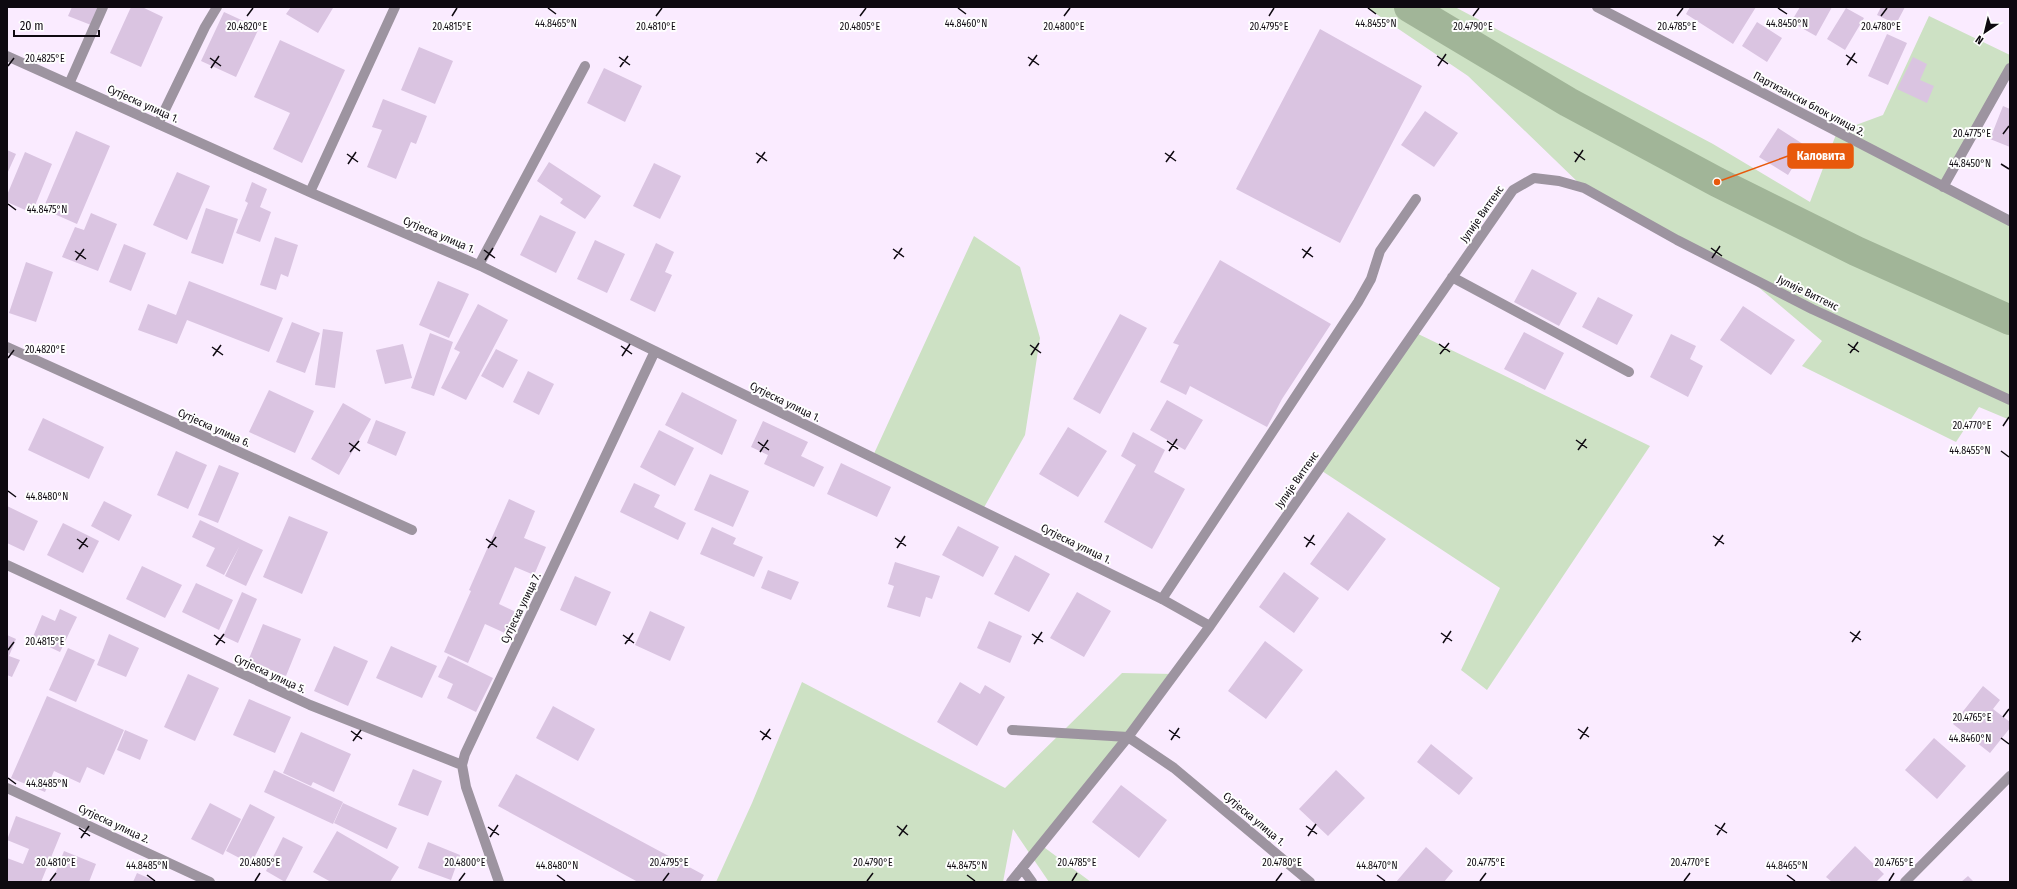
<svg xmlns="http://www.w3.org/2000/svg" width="2017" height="889" font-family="'Fira Sans Condensed',sans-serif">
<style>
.green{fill:#cde1c4}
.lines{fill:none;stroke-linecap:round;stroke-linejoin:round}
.canal{stroke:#a1b598;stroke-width:30}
.building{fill:#dac4e1}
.minor{stroke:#9d94a0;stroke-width:10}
.ticks{fill:none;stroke:#0e0910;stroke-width:1.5}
.labels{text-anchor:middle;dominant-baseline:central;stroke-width:4;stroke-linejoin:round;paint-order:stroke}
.street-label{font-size:11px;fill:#0e0910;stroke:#fefefe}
.ticks-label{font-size:10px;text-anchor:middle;fill:#0e0910;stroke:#fefefe;stroke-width:4;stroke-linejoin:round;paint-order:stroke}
.leader{fill:none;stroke:#e8590c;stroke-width:1.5}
.callout-dot{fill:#e8590c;stroke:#fefefe;stroke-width:1.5}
.callout{fill:#e8590c;stroke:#e8590c;stroke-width:1.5}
.callout-label{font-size:12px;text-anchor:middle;font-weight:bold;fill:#fff}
</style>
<rect width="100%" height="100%" fill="#faebff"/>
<path class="green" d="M 1366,7 L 1455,7 L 1713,144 L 1810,202 L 1837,132 L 1883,115 L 1929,16 L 2010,55 L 2010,68 L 1943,187 L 2010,220 L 2010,420 L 1979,407 L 1956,442 L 1802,366 L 1822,341 L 1743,274 L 1584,188 L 1468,76 Z
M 974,236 L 1020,267 L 1040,338 L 1025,435 L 982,511 L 872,458 Z
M 1414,332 L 1650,446 L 1487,690 L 1461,670 L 1500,588 L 1319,469 Z
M 1122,673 L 1174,674 L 1041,845 L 1091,882 L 1049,882 L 1013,829 L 1003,882 L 716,882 L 752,803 L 802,682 L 1005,788 Z"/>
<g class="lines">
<path class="canal" d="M 1409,7 L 1568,102 L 1717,182 L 1856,251 L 2010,320"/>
</g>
<path class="building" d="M 72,7 L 99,7 L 91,25 L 68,16 Z
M 131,7 L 142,7 L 163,17 L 141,67 L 110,53 Z
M 291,7 L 332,7 L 333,8 L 318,33 L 286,14 Z
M 1690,7 L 1756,7 L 1733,44 L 1686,14 Z
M 1800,7 L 1832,7 L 1816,36 L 1791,22 Z
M 1881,7 L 1905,7 L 1896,24 L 1877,15 Z
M 1846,8 L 1864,18 L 1845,50 L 1827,39 Z
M 224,12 L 259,28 L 236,77 L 201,61 Z
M 1757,22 L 1782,38 L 1767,62 L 1742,46 Z
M 1320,29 L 1422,86 L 1340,243 L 1236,189 Z
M 1887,34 L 1907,43 L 1888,85 L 1868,76 Z
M 280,40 L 345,70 L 302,163 L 273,149 L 290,113 L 254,97 Z
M 419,47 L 453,61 L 435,104 L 401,90 Z
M 1913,57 L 1927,64 L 1920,80 L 1934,86 L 1927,103 L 1897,89 Z
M 604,68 L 642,86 L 625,122 L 587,103 Z
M 383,99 L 427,116 L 416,144 L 411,142 L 396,179 L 367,167 L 382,130 L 372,127 Z
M 2003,106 L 2010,109 L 2010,147 L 1990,139 Z
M 1425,111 L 1458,133 L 1434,167 L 1401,145 Z
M 1778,128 L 1806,146 L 1788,175 L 1759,157 Z
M 76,131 L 110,146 L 77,224 L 43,209 Z
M 7,150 L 16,154 L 7,174 Z
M 25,152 L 52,164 L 32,213 L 7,202 L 7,195 Z
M 549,162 L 601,196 L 585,219 L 560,203 L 563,199 L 537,181 Z
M 654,163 L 681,176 L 660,219 L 633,206 Z
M 177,172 L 210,186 L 187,240 L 153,225 Z
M 252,182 L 267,189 L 260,207 L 271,212 L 260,242 L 236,233 L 248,203 L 245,201 Z
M 206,208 L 238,219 L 223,264 L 191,253 Z
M 91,213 L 117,224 L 98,271 L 62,257 L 75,227 L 84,230 Z
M 540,215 L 576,232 L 556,273 L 520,255 Z
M 275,237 L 298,245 L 288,277 L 281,274 L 276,290 L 260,285 Z
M 595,240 L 625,254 L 607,293 L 577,279 Z
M 656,243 L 674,252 L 665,272 L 672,275 L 655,312 L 630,300 Z
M 124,244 L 146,253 L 131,291 L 109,282 Z
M 1220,260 L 1331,324 L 1282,399 L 1267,427 L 1190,386 L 1186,395 L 1160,382 L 1179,345 L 1173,343 Z
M 26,262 L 53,272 L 36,322 L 9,313 Z
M 1532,269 L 1577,293 L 1559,326 L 1514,302 Z
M 189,281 L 283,318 L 269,352 L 187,320 L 177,344 L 138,330 L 148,304 L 176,315 Z
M 438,281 L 469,294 L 449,338 L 419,325 Z
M 1598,297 L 1633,315 L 1617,345 L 1582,327 Z
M 478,304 L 508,320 L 466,400 L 441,388 L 460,352 L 454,349 Z
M 1743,306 L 1795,340 L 1771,375 L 1720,340 Z
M 1120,314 L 1147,328 L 1100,414 L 1073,399 Z
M 292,322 L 320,333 L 305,373 L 276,362 Z
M 323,329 L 343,332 L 335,388 L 315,385 Z
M 1524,332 L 1564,353 L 1545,390 L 1504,369 Z
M 430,333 L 453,342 L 434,396 L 411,388 Z
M 1671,334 L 1696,346 L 1690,359 L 1703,366 L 1688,397 L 1650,377 Z
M 403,344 L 412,378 L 385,384 L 376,350 Z
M 496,349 L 518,360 L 503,388 L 481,376 Z
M 528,371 L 554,384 L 539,415 L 513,402 Z
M 269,390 L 314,411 L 295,453 L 249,432 Z
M 682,392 L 737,420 L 722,455 L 665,425 Z
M 1167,400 L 1203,420 L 1185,450 L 1150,430 Z
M 343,403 L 371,419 L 339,475 L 311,459 Z
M 43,418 L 104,447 L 89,479 L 28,450 Z
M 376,420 L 406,432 L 396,456 L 367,443 Z
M 763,421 L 808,442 L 801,456 L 824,467 L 814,487 L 764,464 L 768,455 L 751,447 Z
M 1068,427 L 1107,451 L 1078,497 L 1039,474 Z
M 659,430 L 694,448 L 675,486 L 640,467 Z
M 1133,432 L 1165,450 L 1154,472 L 1185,489 L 1152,549 L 1104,522 L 1136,465 L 1121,456 Z
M 176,451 L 207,465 L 188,509 L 157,495 Z
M 841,463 L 891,487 L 877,517 L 827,494 Z
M 219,465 L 239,473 L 218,523 L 198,515 Z
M 710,474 L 749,491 L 733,527 L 694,510 Z
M 634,483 L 660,495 L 654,507 L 686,523 L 678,540 L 620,512 Z
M 509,499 L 535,511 L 524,538 L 546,547 L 534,575 L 515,567 L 499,604 L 516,612 L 507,634 L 485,624 L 468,663 L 444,652 L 471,591 L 469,590 Z
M 104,501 L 132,515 L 119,541 L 91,526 Z
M 7,506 L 38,521 L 24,551 L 7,543 Z
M 1348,512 L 1386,539 L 1348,591 L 1310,564 Z
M 289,516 L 328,532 L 302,594 L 263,577 Z
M 200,520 L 263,550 L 246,586 L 225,576 L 239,547 L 224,575 L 206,566 L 215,548 L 192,537 Z
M 63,523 L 99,541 L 83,573 L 47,555 Z
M 958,526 L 999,547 L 983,577 L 942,555 Z
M 712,527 L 736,538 L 733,544 L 763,557 L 754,577 L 700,554 Z
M 1015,555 L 1050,574 L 1029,612 L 994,594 Z
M 895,562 L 940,576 L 932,599 L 926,597 L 920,617 L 887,607 L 894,586 L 888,584 Z
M 142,566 L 182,585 L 165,618 L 126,599 Z
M 768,570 L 799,582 L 791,600 L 761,588 Z
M 1284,572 L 1319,598 L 1294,633 L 1259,607 Z
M 575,576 L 611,592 L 596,626 L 560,610 Z
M 196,583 L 233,600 L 219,630 L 182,612 Z
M 242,592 L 257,599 L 238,643 L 223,636 Z
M 1077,592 L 1111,611 L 1084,657 L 1050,638 Z
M 60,609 L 77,617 L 60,652 L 32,639 L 42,615 L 55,621 Z
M 650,611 L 685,627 L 670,661 L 635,645 Z
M 989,621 L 1022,636 L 1010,663 L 977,648 Z
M 263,624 L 301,639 L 286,676 L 248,661 Z
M 109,634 L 139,648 L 126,677 L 97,665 Z
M 7,635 L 16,639 L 9,656 L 20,660 L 12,677 L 7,675 Z
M 1265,641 L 1303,670 L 1266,719 L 1228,691 Z
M 334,646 L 368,661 L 348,706 L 314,691 Z
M 391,646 L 437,666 L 422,698 L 376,678 Z
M 68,648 L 95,660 L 76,702 L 49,690 Z
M 448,656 L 493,678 L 476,712 L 447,698 L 453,684 L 438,677 Z
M 188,674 L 219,688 L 195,741 L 164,727 Z
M 960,682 L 980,694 L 985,685 L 1005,697 L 977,746 L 937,722 Z
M 1983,686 L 2000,700 L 1993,709 L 2010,722 L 2010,728 L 1990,753 L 1953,724 Z
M 47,696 L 124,730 L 104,775 L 87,767 L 80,783 L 54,771 L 45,792 L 11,778 Z
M 249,699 L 291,717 L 275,753 L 233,735 Z
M 553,706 L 595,729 L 578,761 L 536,738 Z
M 125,730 L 148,740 L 140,760 L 117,750 Z
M 301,732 L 351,754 L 334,792 L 313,782 L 311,786 L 283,773 Z
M 1934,738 L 1966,766 L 1937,799 L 1905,770 Z
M 1431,744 L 1473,778 L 1459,795 L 1417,762 Z
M 413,769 L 442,781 L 428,816 L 398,805 Z
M 274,770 L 343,802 L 333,824 L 264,792 Z
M 1336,770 L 1365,798 L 1328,836 L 1299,809 Z
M 516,774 L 704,875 L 700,882 L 638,882 L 498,806 Z
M 1121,785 L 1167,820 L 1139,858 L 1092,822 Z
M 210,803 L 241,819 L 223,855 L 191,839 Z
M 343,803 L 397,828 L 387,849 L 334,823 Z
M 250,804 L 275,817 L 251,864 L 226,851 Z
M 16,816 L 61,833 L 41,882 L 7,882 L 7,858 L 23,864 L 29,849 L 7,840 Z
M 337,831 L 399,867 L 390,882 L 331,882 L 313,872 Z
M 283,837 L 303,847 L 285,882 L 266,871 Z
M 428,842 L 460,855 L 451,880 L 418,868 Z
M 1855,846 L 1884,874 L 1876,882 L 1832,882 L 1826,877 Z
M 1426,847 L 1453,871 L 1444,882 L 1396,882 Z
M 64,851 L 96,864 L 89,882 L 52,882 Z
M 137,873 L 153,880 L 152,882 L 133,882 Z
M 1968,876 L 1974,882 L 1961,882 Z"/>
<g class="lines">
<path class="minor" d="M 1597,7 L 2010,221
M 7,56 L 314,194 L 483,267 L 1162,599 L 1210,626
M 69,84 L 103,7
M 158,124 L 205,27 L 217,7
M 1943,187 L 2010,68
M 310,192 L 395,7
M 479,265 L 585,66
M 1452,277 L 1629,372
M 7,347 L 412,530
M 7,565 L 310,705 L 462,765
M 1162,599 L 1358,302 L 1371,279 L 1380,251 L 1416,199
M 1012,730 L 1128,737
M 1128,737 L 1174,768 L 1310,882
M 7,788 L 210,882
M 1022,868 L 1032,882
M 499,882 L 466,787 L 462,765 L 465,754 L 655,351
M 1011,882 L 1128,737 L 1210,626 L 1513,190 L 1534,178 L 1559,181 L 1584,188 L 1677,240 L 1812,309 L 2010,400
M 1905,882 L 2010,776"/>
</g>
<path class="ticks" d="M 548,8 L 556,14M 958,8 L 966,14M 1368,8 L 1376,14M 1778,8 L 1787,14M 247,16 L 253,8M 452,16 L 457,8M 656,16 L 662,8M 860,16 L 866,8M 1064,16 L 1070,8M 1269,16 L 1274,8M 1473,16 L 1479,8M 1677,16 L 1683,8M 1881,16 L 1887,8M 1846,55 L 1857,63M 1437,56 L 1448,64M 619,57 L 630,65M 1028,57 L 1039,65M 210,58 L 221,66M 1847,65 L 1855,53M 8,66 L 14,58M 1029,66 L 1037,55M 1438,66 L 1446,54M 620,67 L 628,56M 211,68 L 219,56M 2003,134 L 2009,126M 1574,152 L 1585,160M 756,153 L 767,161M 1165,153 L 1176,161M 347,154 L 358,162M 1166,162 L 1174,151M 1575,162 L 1583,150M 757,163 L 765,152M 348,164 L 356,152M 2001,164 L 2009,169M 8,204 L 16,210M 1711,248 L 1722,256M 893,249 L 904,257M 1302,249 L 1313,257M 484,250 L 495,258M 75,251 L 86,259M 1303,258 L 1311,247M 1712,258 L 1720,246M 894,259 L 902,248M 76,260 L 84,249M 485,260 L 493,248M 1439,344 L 1450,352M 1848,344 L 1859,352M 1030,345 L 1041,353M 621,346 L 632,354M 212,347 L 223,355M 1850,353 L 1858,342M 1440,354 L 1449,343M 1031,355 L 1039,343M 213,356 L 221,345M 622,356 L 630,344M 8,358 L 14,350M 2003,426 L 2009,417M 1576,440 L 1587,448M 1167,441 L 1178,449M 758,442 L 769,450M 349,443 L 360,451M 1578,450 L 1586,439M 1169,451 L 1177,439M 2001,451 L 2009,457M 350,452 L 359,441M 760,452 L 768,440M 8,491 L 16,497M 1713,536 L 1724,544M 1304,537 L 1315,545M 895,538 L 906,546M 77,539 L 88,547M 486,539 L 497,547M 1715,546 L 1723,535M 1306,547 L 1314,535M 488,548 L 496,537M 897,548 L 905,536M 79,549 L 87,538M 1850,632 L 1861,640M 1441,633 L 1452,641M 1032,634 L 1043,642M 214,635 L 225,643M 623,635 L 634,643M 1852,642 L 1860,631M 1443,643 L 1451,631M 625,644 L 633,633M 1034,644 L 1042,632M 216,645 L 224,634M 8,650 L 14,642M 2003,717 L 2009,709M 1578,729 L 1589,737M 1169,730 L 1180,738M 351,731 L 362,739M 760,731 L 771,739M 2001,738 L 2009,744M 1580,739 L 1588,727M 762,740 L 770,729M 1171,740 L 1179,728M 353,741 L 361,730M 8,778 L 16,784M 1715,825 L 1727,833M 897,826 L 908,835M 1306,826 L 1317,834M 488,827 L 499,835M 79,828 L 90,836M 1717,835 L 1725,823M 899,836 L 907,825M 1308,836 L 1316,824M 490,837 L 498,825M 81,838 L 89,826M 147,875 L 155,881M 557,875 L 565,881M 967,875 L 975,881M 1377,875 L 1385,881M 1787,875 L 1795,881M 50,881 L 56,873M 255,881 L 260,873M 459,881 L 465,873M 663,881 L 669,873M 867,881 L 873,873M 1072,881 L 1077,873M 1276,881 L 1282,873M 1480,881 L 1486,873M 1684,881 L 1690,873M 1889,881 L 1894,873"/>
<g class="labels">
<g class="street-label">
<text transform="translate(143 104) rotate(24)">Сутјеска улица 1.</text>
<text transform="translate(1809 104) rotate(28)">Партизански блок улица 2.</text>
<text transform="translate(1482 214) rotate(-55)">Јулије Витгенс</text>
<text transform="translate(439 235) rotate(23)">Сутјеска улица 1.</text>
<text transform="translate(1808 293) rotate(26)">Јулије Витгенс</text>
<text transform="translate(785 402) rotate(26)">Сутјеска улица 1.</text>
<text transform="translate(214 428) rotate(24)">Сутјеска улица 6.</text>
<text transform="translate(1297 480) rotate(-55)">Јулије Витгенс</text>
<text transform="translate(1076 544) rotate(26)">Сутјеска улица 1.</text>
<text transform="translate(521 608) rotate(-64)">Сутјеска улица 7.</text>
<text transform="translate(270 674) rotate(25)">Сутјеска улица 5.</text>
<text transform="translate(1254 819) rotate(40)">Сутјеска улица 1.</text>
<text transform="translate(114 824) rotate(25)">Сутјеска улица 2.</text>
</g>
</g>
<g class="ticks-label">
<text x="556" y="27">44.8465°N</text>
<text x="966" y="27">44.8460°N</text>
<text x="1376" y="27">44.8455°N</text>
<text x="1787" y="27">44.8450°N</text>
<text x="247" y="30">20.4820°E</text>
<text x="452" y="30">20.4815°E</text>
<text x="656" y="30">20.4810°E</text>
<text x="860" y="30">20.4805°E</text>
<text x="1064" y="30">20.4800°E</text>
<text x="1269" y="30">20.4795°E</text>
<text x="1473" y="30">20.4790°E</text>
<text x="1677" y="30">20.4785°E</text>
<text x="1881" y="30">20.4780°E</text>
<text x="45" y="62">20.4825°E</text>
<text x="1972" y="137">20.4775°E</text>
<text x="1970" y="167">44.8450°N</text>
<text x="47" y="213">44.8475°N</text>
<text x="45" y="353">20.4820°E</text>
<text x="1972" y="429">20.4770°E</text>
<text x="1970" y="454">44.8455°N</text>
<text x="47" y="500">44.8480°N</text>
<text x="45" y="645">20.4815°E</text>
<text x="1972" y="721">20.4765°E</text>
<text x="1970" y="742">44.8460°N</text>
<text x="47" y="787">44.8485°N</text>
<text x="56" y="866">20.4810°E</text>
<text x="260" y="866">20.4805°E</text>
<text x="465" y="866">20.4800°E</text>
<text x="669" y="866">20.4795°E</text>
<text x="873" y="866">20.4790°E</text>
<text x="1077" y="866">20.4785°E</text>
<text x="1282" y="866">20.4780°E</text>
<text x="1486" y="866">20.4775°E</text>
<text x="1690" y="866">20.4770°E</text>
<text x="1894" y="866">20.4765°E</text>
<text x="147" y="869">44.8485°N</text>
<text x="557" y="869">44.8480°N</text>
<text x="967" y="869">44.8475°N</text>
<text x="1377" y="869">44.8470°N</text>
<text x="1787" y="869">44.8465°N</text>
</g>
<path class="leader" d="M1717 182L1788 156"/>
<circle class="callout-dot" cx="1717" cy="182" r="4"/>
<rect class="callout" x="1788" y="144" width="65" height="24" rx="4"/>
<g class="callout-label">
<text x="1821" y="160">Каловита</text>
</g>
<rect width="2017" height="889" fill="none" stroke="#0e0910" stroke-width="16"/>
<g transform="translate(1985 32) rotate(215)" stroke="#fefefe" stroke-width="3" paint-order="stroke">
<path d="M0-3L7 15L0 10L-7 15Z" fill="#0e0910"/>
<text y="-6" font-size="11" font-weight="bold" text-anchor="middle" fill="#0e0910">N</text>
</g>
<path d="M14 30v6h85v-6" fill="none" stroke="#0e0910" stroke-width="2"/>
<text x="20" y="30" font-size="12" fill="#0e0910" stroke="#fefefe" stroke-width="3" paint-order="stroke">20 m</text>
</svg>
